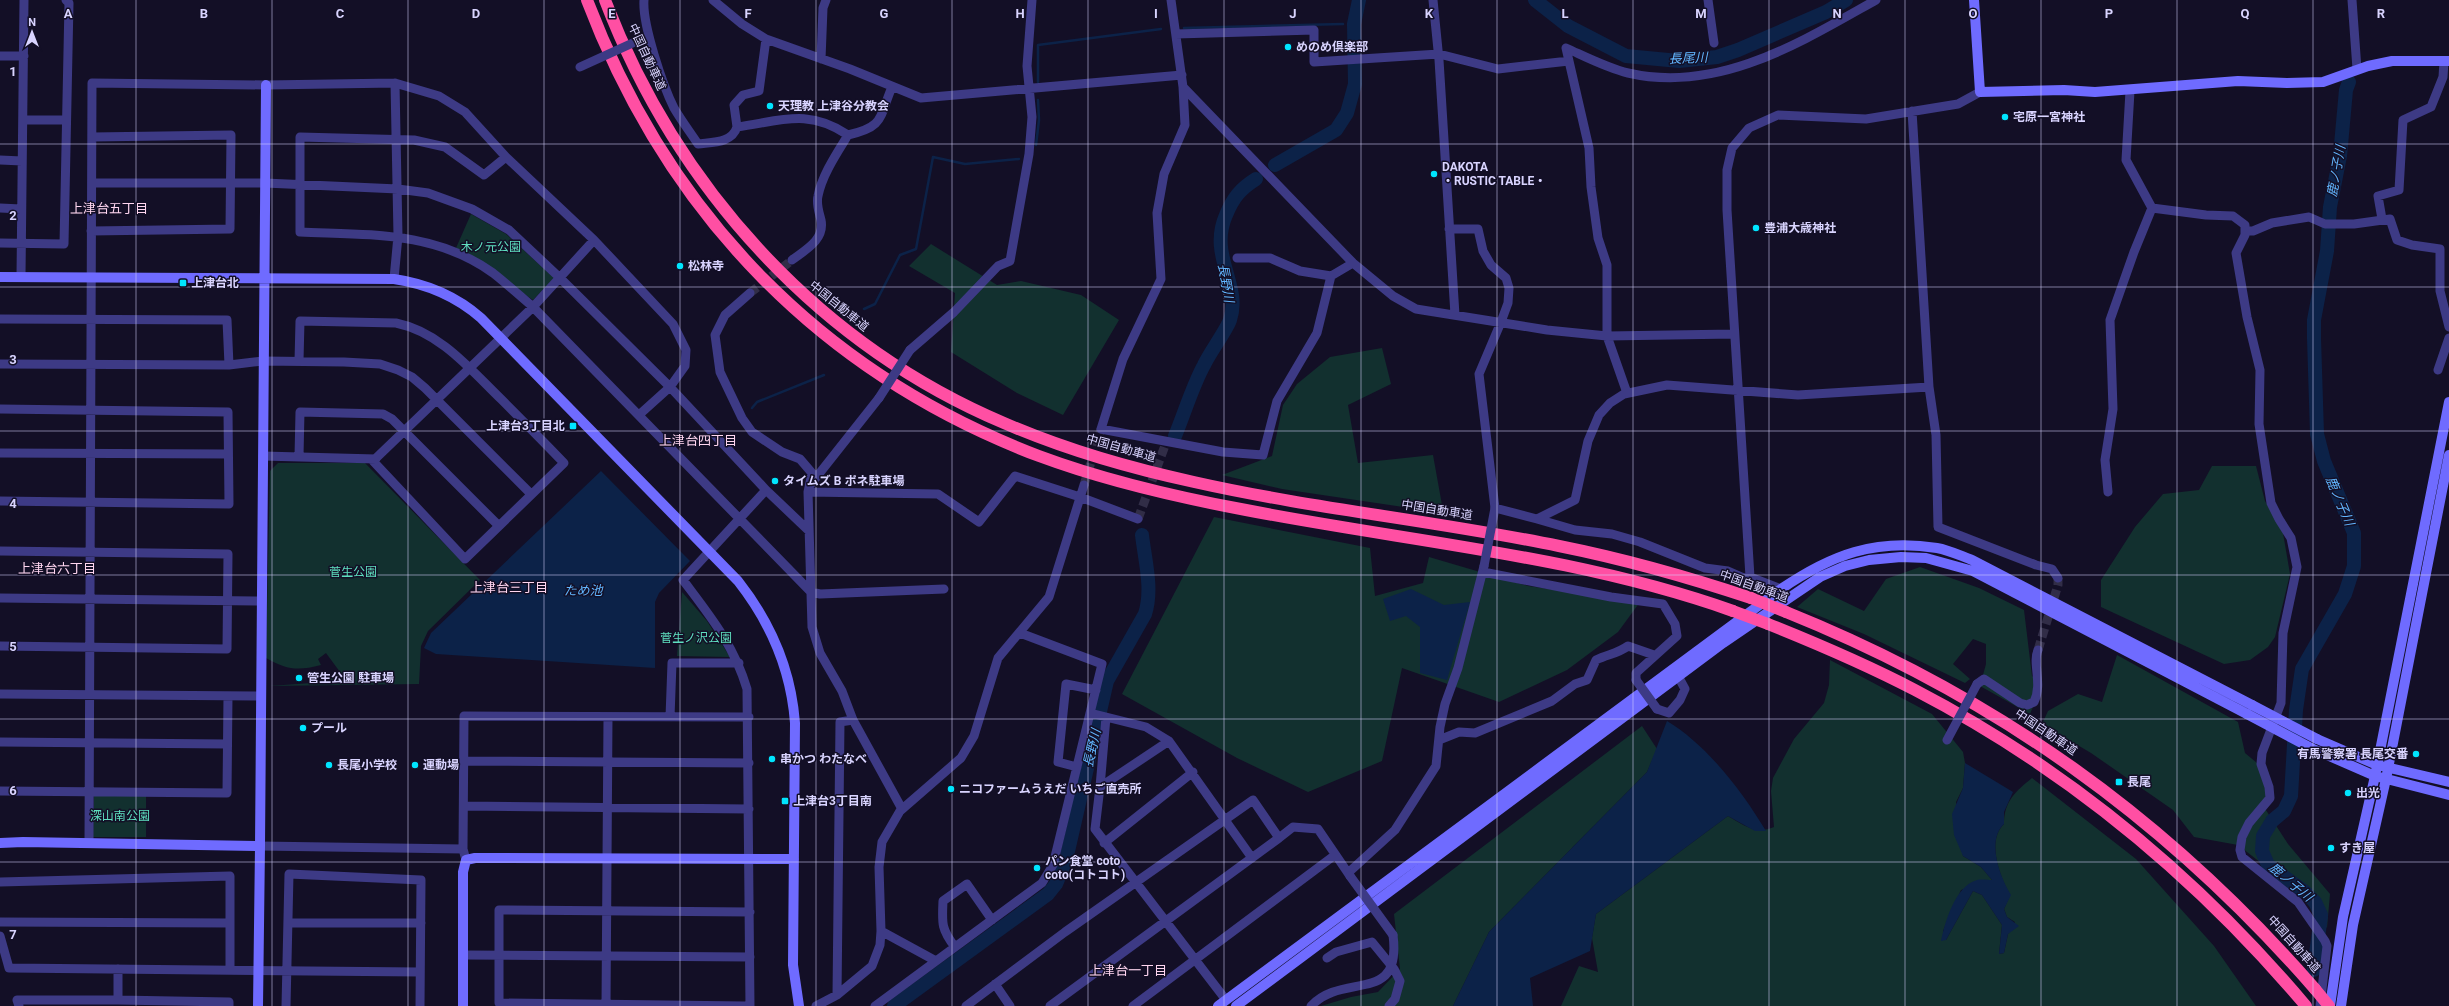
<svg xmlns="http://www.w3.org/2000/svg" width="2449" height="1006" font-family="Roboto,'Noto Sans JP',sans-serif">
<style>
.green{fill:#12302f}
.water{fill:#0c2248}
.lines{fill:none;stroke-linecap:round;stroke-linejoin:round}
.stream{stroke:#0c2248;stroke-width:2.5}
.river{stroke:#0c2248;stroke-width:14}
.street-tunnel{stroke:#312d47;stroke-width:9;stroke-dasharray:9 4.5;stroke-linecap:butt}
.street{stroke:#3d3a85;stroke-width:9}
.secondary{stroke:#6f6bff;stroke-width:10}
.highway{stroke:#ff4fa3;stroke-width:12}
.street-bridge{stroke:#3d3a85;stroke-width:9}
.secondary-bridge{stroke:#6f6bff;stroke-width:10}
.highway-bridge{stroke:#ff4fa3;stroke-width:12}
.grid{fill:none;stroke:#d9d4ff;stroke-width:1;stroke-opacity:0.55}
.poi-dot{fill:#00e5ff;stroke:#130f26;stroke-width:1.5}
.labels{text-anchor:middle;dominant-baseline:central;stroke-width:3;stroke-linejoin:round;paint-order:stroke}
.poi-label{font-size:12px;font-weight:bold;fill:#d9d4ff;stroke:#130f26;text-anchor:start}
.street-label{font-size:12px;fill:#d9d4ff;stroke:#130f26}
.park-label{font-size:12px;fill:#5fe0c0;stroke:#130f26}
.water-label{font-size:13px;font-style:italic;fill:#62b6ff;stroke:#130f26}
.neighbourhood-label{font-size:13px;fill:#ffd6f0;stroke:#130f26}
.grid-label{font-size:13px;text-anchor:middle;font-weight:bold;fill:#d9d4ff;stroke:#130f26;stroke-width:3;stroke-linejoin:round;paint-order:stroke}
</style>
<rect width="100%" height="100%" fill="#130f26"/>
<path class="green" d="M 471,214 L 506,234 L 554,278 L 533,300 L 456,248 Z
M 931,244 L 997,285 L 1021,281 L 1081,295 L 1119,320 L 1063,415 L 1017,393 L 951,352 L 955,293 L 909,266 Z
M 1382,348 L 1391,384 L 1348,405 L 1358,463 L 1433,455 L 1442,505 L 1410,508 L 1282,489 L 1222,475 L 1272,456 L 1283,405 L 1297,384 L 1330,357 Z
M 278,463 L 365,463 L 480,580 L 428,631 L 421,646 L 419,684 L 269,686 L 326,682 L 340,672 L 326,653 L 318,659 L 321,665 C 298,671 287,670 266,658 L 270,471 Z
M 2212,466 L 2256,466 L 2265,501 L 2283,533 L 2290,574 L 2275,637 L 2268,647 L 2250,660 L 2224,664 L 2101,607 L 2101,580 L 2135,527 L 2163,494 L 2199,490 Z
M 1214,517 L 1370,548 L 1375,596 L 1423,583 L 1429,557 L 1528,586 L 1640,602 L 1618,632 L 1567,670 L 1499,702 L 1402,668 L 1382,761 L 1308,792 L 1237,758 L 1122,694 Z
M 1920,567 L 1979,588 L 2024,610 L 2032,676 L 2042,685 L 2030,714 L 1980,686 L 1986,664 L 1986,644 L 1973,639 L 1953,664 L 1970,679 L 1965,683 L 1864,634 L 1797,607 L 1818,589 L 1864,611 L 1886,579 Z
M 682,592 L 707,621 L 730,657 L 677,656 Z
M 2117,655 L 2238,722 L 2245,753 L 2269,773 L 2266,799 L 2262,804 L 2288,844 L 2330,894 L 2327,928 L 2297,891 L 2238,845 L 2194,837 L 2173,810 L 2091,753 L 2042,724 L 2048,711 L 2078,694 L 2102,702 Z
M 1830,660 L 1932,714 L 1963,752 L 1965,763 L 1963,788 L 1956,802 L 1963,856 L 1981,867 L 1992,880 L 1961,890 L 1943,931 L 1946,940 L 1973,891 L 1982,895 L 2002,925 L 1999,954 L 2004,953 L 2008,934 L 2015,922 L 2007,917 L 2004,909 L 2010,895 C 2000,877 1986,841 2004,824 C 2004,801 2016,791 2032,778 L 2136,859 L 2214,946 L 2256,1006 L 1561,1006 L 1579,966 L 1598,972 L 1592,938 L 1596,914 L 1728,816 C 1743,825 1756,835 1774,827 L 1771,791 L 1773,778 L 1794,739 L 1824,703 L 1829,685 Z
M 1642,726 L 1657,749 L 1647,772 L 1489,932 L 1453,1006 L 1321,1006 L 1351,997 L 1378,992 L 1400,969 L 1394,914 Z
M 94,796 L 146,796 L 146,837 L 93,837 Z"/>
<path class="water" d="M 601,471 L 690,561 L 659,593 L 655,602 L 655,668 L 436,654 L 424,648 L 431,633 Z
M 1411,589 L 1444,605 L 1470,602 L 1447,680 L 1420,673 L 1420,627 L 1406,616 L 1390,621 L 1383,599 Z
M 1667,721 C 1707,745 1742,791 1766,831 L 1755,831 L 1728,816 L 1596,914 L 1590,951 L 1530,978 L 1533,1006 L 1453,1006 L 1489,932 L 1647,772 Z
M 1965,763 L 2013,792 L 2004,812 L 2004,824 C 1986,841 2000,877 2011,895 L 2004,909 L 2007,917 L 2019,926 L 2008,934 L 2004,953 L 1999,954 L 2002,925 L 1982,895 L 1973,891 L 1946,940 L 1941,941 C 1945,922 1955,886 1977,880 C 1981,879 1988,880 1992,880 L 1981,867 L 1963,856 L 1954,835 L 1952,814 L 1963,788 Z"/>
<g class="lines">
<path class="stream" d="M 1184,28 L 1343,24
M 1038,82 L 1038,45 L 1161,29
M 1036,145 L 1039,120 L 1038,100
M 864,309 L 875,304 L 900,255 L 916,249 L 933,157 L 965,164 L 1019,159
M 752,408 L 757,402 L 824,375"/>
<path class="river" d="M 1535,0 L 1568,26 L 1626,56 L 1679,61 L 1717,57 L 1738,50 L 1826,12 L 1846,0
M 1275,165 L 1336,130 L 1347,113 L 1355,84 L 1354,24 L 1359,0
M 1175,436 C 1185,412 1192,387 1204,365 C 1210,352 1226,331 1230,320 C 1242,285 1208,256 1226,215 C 1233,198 1240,189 1256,179
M 2314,970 L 2321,915 L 2315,902 L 2305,892 L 2268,865 L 2262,851 L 2263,836 L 2272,821 L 2284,811 L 2291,796 L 2296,710 L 2302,669 L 2345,594 L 2354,566 L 2354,533 L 2324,461 L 2317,434 L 2314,338 L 2314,320 L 2327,251 L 2330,207 L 2340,156 L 2346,90 L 2349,82
M 894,1006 L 1048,894 L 1056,884 L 1066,860 L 1107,681 L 1145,614 C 1153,589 1145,561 1142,535"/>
<path class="street-tunnel" d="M 750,293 L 792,260
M 1084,485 L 1101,429
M 1138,519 L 1167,440
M 2038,650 L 2058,585 L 2058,578"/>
<path class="street" d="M 644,0 C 642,24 663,86 674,108 C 681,120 690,132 698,144 C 713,142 732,143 737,127 C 781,121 808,108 848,135
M 713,0 L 742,24 L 766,39 L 850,69 L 921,98 L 1182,75
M 1171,0 L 1183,87 L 1185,125 L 1164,174 L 1157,213 L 1161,279 L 1123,359 L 1101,429 L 1223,452 L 1263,455 L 1277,401 L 1317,333 L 1331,276 L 1300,271 L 1270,258 L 1237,258
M 1433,0 L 1439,60 L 1455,315
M 1708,0 L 1714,43
M 2352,0 L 2357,69
M 1176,34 L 1314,30 L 1314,62 L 1439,54 L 1498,69 L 1569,61
M 1566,48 L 1589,148 L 1591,187 L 1598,238 L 1607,265 L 1607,336 L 1627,393
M 1566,48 C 1586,57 1607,68 1628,73 C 1719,94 1801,42 1876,0
M 0,56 L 24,56
M 821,59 L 823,8 L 826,0
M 1183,87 L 1353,263 L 1393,296 L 1416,309 L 1547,330 L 1607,336 L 1734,334
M 1912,111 L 1929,387 L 1936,435 L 1938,527 L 2036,565 L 2052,569 L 2058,578
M 23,120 L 66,120
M 737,127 L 734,105 L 743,95 L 759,91 L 766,39
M 506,157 L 484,175 L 445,147 L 414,140 L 300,137 L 300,232 C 369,235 435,231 493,273 C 507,284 520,296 533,307 L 811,592 L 820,594 L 944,589
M 0,160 L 22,161
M 92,183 L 265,183 L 398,189 L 428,193 L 472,209 L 509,230 L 559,277 L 670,387 L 766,490 L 683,580 C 710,616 734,645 747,689 L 750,1006
M 0,208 L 21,209
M 2152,208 L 2206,215 L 2233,216 L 2245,225 L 2245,235 L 2236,253 L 2247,317 L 2260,370 L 2259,424 L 2264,457 L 2271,503 L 2279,519 L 2291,538 L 2297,567 L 2283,633 L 2281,703 L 2262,753 L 2261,764 L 2269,787 L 2270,798 L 2249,823 L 2242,837 L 2240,850 L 2242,857 L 2298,902 L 2325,941 L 2327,946 L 2320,1006
M 2382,219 L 2378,196 L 2399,190 L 2403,120 L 2431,107 L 2443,77 L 2444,61
M 1449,229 L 1478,229 L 1483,251 L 1491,265 L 1506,278 L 1509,288 L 1508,303 L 1501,322 L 1479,374 L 1495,508 L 1537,519 L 1575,500 L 1588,441 L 1599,415 L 1610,403 L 1624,394 L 1667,385 L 1798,395 L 1929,387
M 91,231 L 230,229 L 231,135 L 92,137
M 2246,231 L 2253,231 L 2272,223 L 2309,217 L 2325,224 L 2354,224 L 2390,219 L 2397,240 L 2412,245 L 2440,249 L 2440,291 L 2449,327
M 0,243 L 64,244 L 69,3 L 66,0
M 792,260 C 805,250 825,240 821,220 C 819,212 816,204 818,196 C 822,175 837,153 848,135 C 885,127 879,117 892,87
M 21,276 L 24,0
M 1331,276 L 1353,263
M 394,279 L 398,236 L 395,83
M 750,293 L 725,315 L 715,335 L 720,372 L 742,418 L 752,432 L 782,452 L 800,459 L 812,473 L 808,492 L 812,627 L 820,653 L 842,691 L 853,720 L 902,809
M 0,319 L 227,320 L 229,365
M 910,350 L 954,312 L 998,266 L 1010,261 L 1029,154 L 1032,117 L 1027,66 L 1032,0
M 299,361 L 300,321 L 396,323 C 440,332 470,369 501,399 C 522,420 543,441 564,463 L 465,559 L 373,461 L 533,307 L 594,240
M 0,364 L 229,365 L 263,361 L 344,362 L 380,364 L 398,370 L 412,377 L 425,388 L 531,494
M 2438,370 L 2449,338
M 0,409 L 228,412 L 229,504 L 0,501
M 0,453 L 228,454
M 263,456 L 376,459
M 299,456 L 300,412 L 383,414 L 392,419 L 498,525
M 811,484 L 879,398
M 766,490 L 809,531
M 808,492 L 938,494 L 979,522 L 1015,476 L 1080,497 L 1138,519
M 2108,492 L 2105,460 L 2113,409 L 2110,320 L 2134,252 L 2152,208 L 2126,160 L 2130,91
M 1537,519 L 1575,530 L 1612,534 L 1640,542 L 1705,568 L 1728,571 L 1744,578 L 1750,577
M 0,551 L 228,554 L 227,649 L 0,646
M 1483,572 L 1611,597 L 1663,604 L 1675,624 L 1677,636 L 1636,673 L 1636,680
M 1781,589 L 1750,577 L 1727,210 L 1727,170 L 1732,148 L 1749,128 L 1778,115 L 1866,119 L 1958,104 L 1980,92
M 0,598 L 262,601
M 1977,684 L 1984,679 L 2020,703 L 2027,705 L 2034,702 C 2043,683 2032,664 2038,650
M 0,694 L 261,696
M 1657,709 L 1669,713 L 1680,700 L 1685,689 L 1678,676
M 1090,713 L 1146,727 L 1169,741 L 1252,858
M 670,717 L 672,663 L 739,663
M 1439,740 L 1459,732 L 1475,733 L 1552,701 L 1575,684 L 1587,680 L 1596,660 C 1608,654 1617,654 1628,646 L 1654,655
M 1169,741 L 1100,787 L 1095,829 L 1226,1000
M 0,742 L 227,744
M 464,761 L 749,763
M 1077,767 L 1058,762 L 1066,684 L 1096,690
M 1100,787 L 1106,717
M 0,791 L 227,793 L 228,696
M 464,806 L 749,809
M 89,843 L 92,83 L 266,85 L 395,83 L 439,96 L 465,112 L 506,157 L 594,240 L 673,324 L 686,350 L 685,366 L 670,387 L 640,414
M 1104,843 L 1193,772
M 260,846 L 463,849
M 466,860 L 463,849 L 464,716 L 749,717
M 1350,876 L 1348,873 L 1395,830 L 1436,766 L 1440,727 L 1445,704 L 1458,668 L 1484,566
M 0,882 L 230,876 L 230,970
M 0,922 L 230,923
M 288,923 L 421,923
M 881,931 L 936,961
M 0,936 L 9,968 L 420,972
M 955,947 C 941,929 942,923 943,901 L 967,884 L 992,920
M 463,955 L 750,957
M 1327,958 L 1336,952 L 1372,942 L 1394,969 L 1400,981 L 1395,999 L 1389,1006
M 995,984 L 1010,1006
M 837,995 L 840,722 L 853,720
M 118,1000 L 229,1002 L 229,1006
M 19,1006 L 17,1000 L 118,1000 L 118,969
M 286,1006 L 289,874 L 421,880 L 420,1006
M 606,1006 L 608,717
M 745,1006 L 499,1003 L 499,910 L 750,912
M 816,1006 L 837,995 L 872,966 L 880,945 L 881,931 L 879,867 L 882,842 L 900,811 L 961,758 L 974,736 L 998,658 L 1049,597 L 1084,485
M 875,1006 L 1042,883 L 1053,865 L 1102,664 L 1020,633
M 966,1006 L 1065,932 L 1253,800 L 1279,838 L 1293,827 L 1318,829 L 1348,873
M 1050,1006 L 1279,838
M 1133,1006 L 1335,855
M 1311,1006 C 1344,971 1402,1006 1393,935"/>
<path class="secondary" d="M 1974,0 L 1980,92 L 2064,90 L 2095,92 L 2238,81 L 2287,83 L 2323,82 L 2368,66 L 2392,61 L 2449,61
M 0,277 L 394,279 C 428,284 456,296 481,318 L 738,581 C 771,623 791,669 795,723 L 793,965 L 799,1006
M 2317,739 L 2377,765 L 2449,782
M 2311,748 L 2375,776 L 2449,795
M 0,843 L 23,842 L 260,846 L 266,85
M 258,1006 L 260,846
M 463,1006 L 463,872 L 466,860 L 475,858 L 794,859
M 1218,1006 L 1781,589 C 1831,555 1875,538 1937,548 C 1949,550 1961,556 1972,560 L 2252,705
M 1236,1006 L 1723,643 L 1820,577 L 1845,566 L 1869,560 L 1901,557 L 1926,558 L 1973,571 L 2247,714
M 2330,1006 L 2343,917 L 2375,776 L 2449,402
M 2341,1006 L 2353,925 L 2386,779 L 2449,455"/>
<path class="highway" d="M 587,0 C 669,216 823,374 1039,456 C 1106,481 1176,497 1246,510 C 1410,542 1575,555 1733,611
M 605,0 C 677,188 818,344 1004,423 C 1064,449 1129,468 1194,482 C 1314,509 1438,521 1559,546 C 1624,559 1688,577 1751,598
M 1786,612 C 1995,696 2167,819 2315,989
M 1768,624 C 1818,644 1867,665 1915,690 C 2065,768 2197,877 2306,1006"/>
<path class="street-bridge" d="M 580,67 L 648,36
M 879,398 L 910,350
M 1484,566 L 1495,508
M 1636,680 L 1657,709
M 1947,740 L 1977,684
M 1350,876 L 1393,935"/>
<path class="secondary-bridge" d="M 2252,705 L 2317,739
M 2247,714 L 2311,748"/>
<path class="highway-bridge" d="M 1751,598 L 1786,612
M 1733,611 L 1768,624
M 2315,989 L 2329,1006"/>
</g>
<path class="grid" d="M 136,0 L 136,1006M 272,0 L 272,1006M 408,0 L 408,1006M 544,0 L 544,1006M 680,0 L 680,1006M 816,0 L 816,1006M 952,0 L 952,1006M 1088,0 L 1088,1006M 1224,0 L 1224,1006M 1361,0 L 1361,1006M 1497,0 L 1497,1006M 1633,0 L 1633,1006M 1769,0 L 1769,1006M 1905,0 L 1905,1006M 2041,0 L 2041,1006M 2177,0 L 2177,1006M 2313,0 L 2313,1006M 0,144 L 2449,144M 0,287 L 2449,287M 0,431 L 2449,431M 0,575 L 2449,575M 0,719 L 2449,719M 0,862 L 2449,862"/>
<g class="poi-dot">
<circle cx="1288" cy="47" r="4"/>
<circle cx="770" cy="106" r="4"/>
<circle cx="2005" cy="117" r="4"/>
<circle cx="1434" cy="174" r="4"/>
<circle cx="1756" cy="228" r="4"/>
<circle cx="680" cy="266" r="4"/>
<rect x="179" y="279" width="8" height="8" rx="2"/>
<rect x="569" y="422" width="8" height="8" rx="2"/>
<circle cx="775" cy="481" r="4"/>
<circle cx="299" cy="678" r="4"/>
<circle cx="303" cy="728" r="4"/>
<circle cx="2416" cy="754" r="4"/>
<circle cx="772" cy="759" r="4"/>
<circle cx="329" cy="765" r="4"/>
<circle cx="415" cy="765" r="4"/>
<rect x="2115" y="778" width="8" height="8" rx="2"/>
<circle cx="951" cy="789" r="4"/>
<circle cx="2348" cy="793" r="4"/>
<rect x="781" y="797" width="8" height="8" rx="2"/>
<circle cx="2331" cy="848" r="4"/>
<circle cx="1037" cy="868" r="4"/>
</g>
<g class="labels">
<g class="poi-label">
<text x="1296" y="47">めのめ倶楽部</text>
<text x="778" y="106">天理教 上津谷分教会</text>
<text x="2013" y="117">宅原一宮神社</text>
<text x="1442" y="167">DAKOTA<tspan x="1442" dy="14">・RUSTIC TABLE・</tspan></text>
<text x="1764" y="228">豊浦大歳神社</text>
<text x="688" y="266">松林寺</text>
<text x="191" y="283">上津台北</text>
<text x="565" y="426" text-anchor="end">上津台3丁目北</text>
<text x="783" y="481">タイムズ B ポネ駐車場</text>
<text x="307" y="678">管生公園 駐車場</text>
<text x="311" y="728">プール</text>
<text x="2408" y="754" text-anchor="end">有馬警察署 長尾交番</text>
<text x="780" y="759">串かつ わたなべ</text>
<text x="337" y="765">長尾小学校</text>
<text x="423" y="765">運動場</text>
<text x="2127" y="782">長尾</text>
<text x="959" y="789">ニコファームうえだ いちご直売所</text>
<text x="2356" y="793">出光</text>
<text x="793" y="801">上津台3丁目南</text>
<text x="2339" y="848">すき屋</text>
<text x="1045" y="861">パン食堂 coto<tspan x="1045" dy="14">coto(コトコト)</tspan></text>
</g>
<g class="street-label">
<text transform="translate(647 57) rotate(65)">中国自動車道</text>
<text transform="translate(839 306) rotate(39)">中国自動車道</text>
<text transform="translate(1121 448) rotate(16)">中国自動車道</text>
<text transform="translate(1437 510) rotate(9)">中国自動車道</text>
<text transform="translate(1754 586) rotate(20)">中国自動車道</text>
<text transform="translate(2046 732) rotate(34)">中国自動車道</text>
<text transform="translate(2294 944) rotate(48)">中国自動車道</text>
</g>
<g class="park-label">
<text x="491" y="247">木ノ元公園</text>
<text x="353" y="572">菅生公園</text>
<text x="696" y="638">菅生ノ沢公園</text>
<text x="120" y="816">深山南公園</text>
</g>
<g class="water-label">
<text transform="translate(1688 58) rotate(-2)">長尾川</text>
<text transform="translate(2336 171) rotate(-80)">鹿ノ子川</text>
<text transform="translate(1226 283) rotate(80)">長野川</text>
<text transform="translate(2340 501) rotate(67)">鹿ノ子川</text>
<text x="583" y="590">ため池</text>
<text transform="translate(1092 748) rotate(-77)">長野川</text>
<text transform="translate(2291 882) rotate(40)">鹿ノ子川</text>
</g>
<g class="neighbourhood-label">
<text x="109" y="208">上津台五丁目</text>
<text x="698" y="440">上津台四丁目</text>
<text x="57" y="568">上津台六丁目</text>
<text x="509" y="587">上津台三丁目</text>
<text x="1128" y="970">上津台一丁目</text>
</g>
</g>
<g class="grid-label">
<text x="68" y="18">A</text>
<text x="204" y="18">B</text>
<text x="340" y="18">C</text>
<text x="476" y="18">D</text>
<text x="612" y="18">E</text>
<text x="748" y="18">F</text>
<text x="884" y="18">G</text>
<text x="1020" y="18">H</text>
<text x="1156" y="18">I</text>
<text x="1293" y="18">J</text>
<text x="1429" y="18">K</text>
<text x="1565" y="18">L</text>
<text x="1701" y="18">M</text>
<text x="1837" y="18">N</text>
<text x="1973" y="18">O</text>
<text x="2109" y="18">P</text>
<text x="2245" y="18">Q</text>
<text x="2381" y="18">R</text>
<text x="13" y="76">1</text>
<text x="13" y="220">2</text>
<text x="13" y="364">3</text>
<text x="13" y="508">4</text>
<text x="13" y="651">5</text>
<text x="13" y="795">6</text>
<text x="13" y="939">7</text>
</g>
<g transform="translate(32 32)" stroke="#130f26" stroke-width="3" paint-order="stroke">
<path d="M0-3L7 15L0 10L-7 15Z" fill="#d9d4ff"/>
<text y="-6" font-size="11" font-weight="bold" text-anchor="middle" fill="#d9d4ff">N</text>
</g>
</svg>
